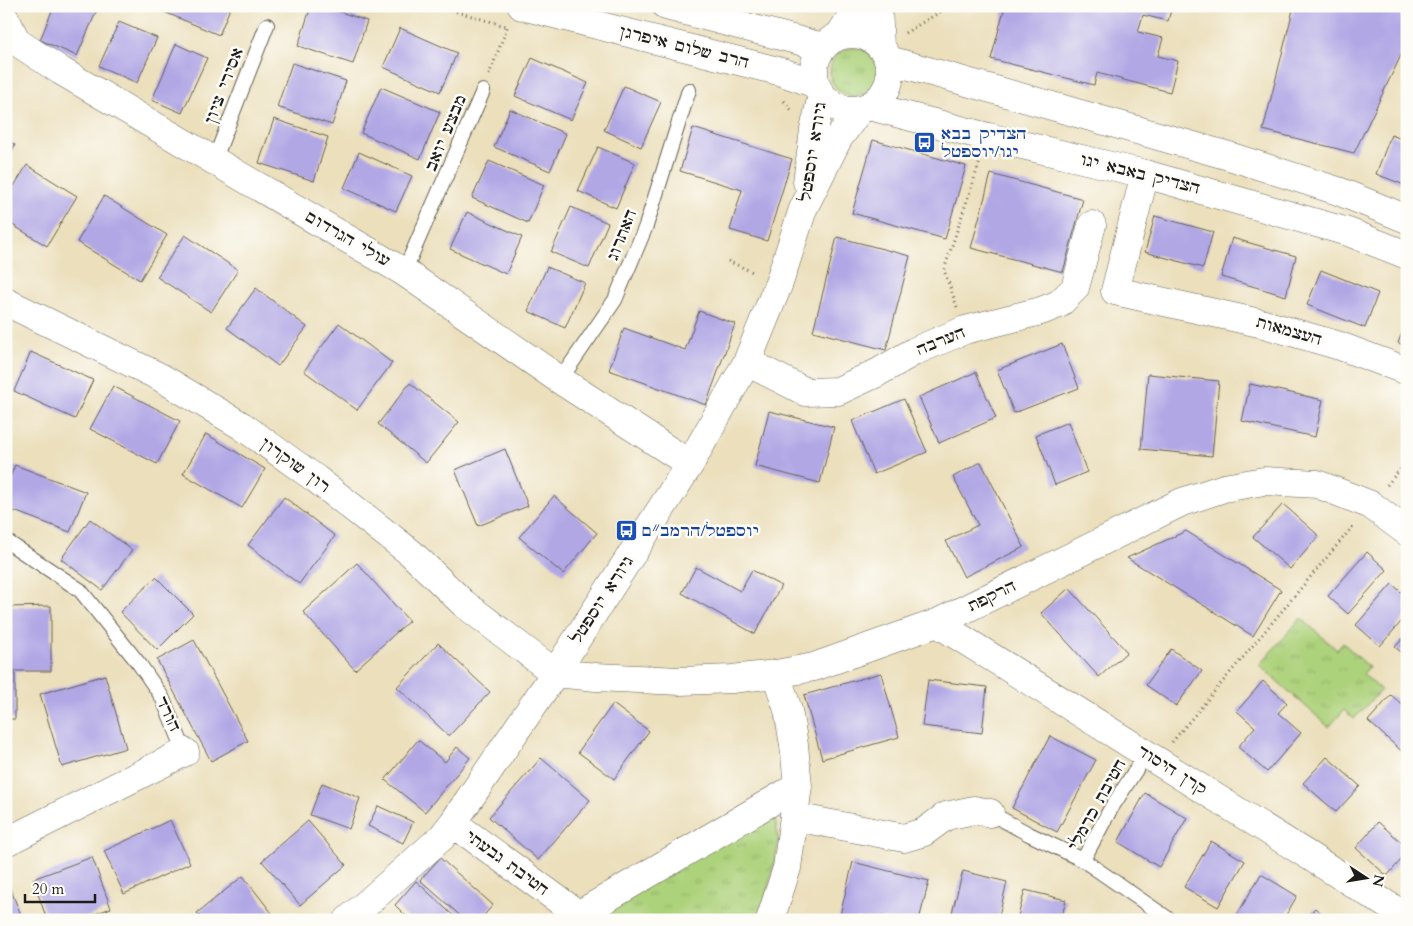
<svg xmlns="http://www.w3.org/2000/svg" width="1413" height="926" font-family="Cardo,'Frank Ruhl Libre',serif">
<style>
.park{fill:url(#park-tufts);stroke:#64774c}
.building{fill:#b1a7e5}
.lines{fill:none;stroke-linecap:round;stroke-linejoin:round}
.lane-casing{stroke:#646054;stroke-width:16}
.street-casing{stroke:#646054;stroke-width:29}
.secondary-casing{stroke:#646054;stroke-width:29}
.path{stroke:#646054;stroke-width:3;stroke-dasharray:1 4;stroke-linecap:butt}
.lane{stroke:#fff;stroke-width:14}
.street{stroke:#fff;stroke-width:28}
.secondary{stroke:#fff;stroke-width:28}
.labels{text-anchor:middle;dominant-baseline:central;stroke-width:5;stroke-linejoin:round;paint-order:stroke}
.street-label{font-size:16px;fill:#1c1c1c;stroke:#fdfcf7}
.transit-label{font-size:16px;fill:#164399;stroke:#fdfcf7;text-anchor:start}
</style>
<defs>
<pattern id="park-tufts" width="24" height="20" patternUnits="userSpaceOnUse" patternTransform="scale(1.25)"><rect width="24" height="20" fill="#add27c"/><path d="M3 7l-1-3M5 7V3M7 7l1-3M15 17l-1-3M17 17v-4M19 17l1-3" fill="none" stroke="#94b46b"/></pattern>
</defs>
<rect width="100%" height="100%" fill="#fdfcf7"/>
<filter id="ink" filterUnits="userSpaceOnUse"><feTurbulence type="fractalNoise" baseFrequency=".02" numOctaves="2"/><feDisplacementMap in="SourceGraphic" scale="10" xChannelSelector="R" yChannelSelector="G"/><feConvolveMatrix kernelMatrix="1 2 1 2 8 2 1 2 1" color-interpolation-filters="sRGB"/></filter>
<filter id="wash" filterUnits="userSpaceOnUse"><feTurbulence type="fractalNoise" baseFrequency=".0096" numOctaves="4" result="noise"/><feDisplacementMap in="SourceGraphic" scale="20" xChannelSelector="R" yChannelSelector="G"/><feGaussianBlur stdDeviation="1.12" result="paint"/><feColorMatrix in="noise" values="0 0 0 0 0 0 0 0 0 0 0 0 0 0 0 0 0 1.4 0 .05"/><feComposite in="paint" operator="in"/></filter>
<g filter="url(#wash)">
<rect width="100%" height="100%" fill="#ebdfbc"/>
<path class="park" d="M830 72a24 24 0 1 1 48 0a24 24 0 1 1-48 0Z
M 1301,618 L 1337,650 L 1343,643 L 1369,667 L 1363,674 L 1381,690 L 1354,719 L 1344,710 L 1329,727 L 1259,665 Z
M 774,811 L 779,842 L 761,920 L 599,920 L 593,916 Z"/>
<g id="blocks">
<path class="building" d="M 54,6 L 87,6 L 97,10 L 77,56 L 40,40 Z
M 158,6 L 231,6 L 219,35 L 157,9 Z
M 311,6 L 323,6 L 367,21 L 353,64 L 298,46 Z
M 1005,6 L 1172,6 L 1168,21 L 1143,15 L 1138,32 L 1163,38 L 1158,56 L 1178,61 L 1170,92 L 1097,73 L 1094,85 L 991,59 Z
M 1294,6 L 1407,6 L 1407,43 L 1354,153 L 1263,130 Z
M 119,22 L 157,38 L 137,83 L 99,66 Z
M 400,28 L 457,53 L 440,92 L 383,67 Z
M 176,44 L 207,58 L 182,113 L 152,100 Z
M 532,58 L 588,83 L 571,120 L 515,96 Z
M 292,63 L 346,81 L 332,125 L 277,107 Z
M 624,86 L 661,102 L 641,147 L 604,130 Z
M 381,87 L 440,112 L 420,159 L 361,133 Z
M 510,109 L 566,134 L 550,171 L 494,147 Z
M 274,119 L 328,137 L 314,181 L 259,163 Z
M 693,128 L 792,159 L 767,241 L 730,230 L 742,190 L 680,171 Z
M 1391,135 L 1407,141 L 1407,186 L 1376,174 Z
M 6,139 L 15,145 L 6,160 Z
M 873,140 L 966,166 L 945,239 L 852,213 Z
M 598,147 L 635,163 L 616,208 L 578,191 Z
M 359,152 L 412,176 L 396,211 L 344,188 Z
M 489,161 L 544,185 L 528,223 L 472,198 Z
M 27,165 L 77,196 L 47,246 L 6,221 L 6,199 Z
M 991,174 L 1083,199 L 1063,272 L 971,248 Z
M 104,196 L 167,235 L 140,280 L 77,242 Z
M 571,207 L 608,223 L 589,268 L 551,252 Z
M 467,212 L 522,237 L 506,274 L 450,249 Z
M 1155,216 L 1213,232 L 1203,268 L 1145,252 Z
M 185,235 L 238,270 L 211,312 L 157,277 Z
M 837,237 L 910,256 L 886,350 L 813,331 Z
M 1232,238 L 1296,256 L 1286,296 L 1221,277 Z
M 547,267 L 585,283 L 565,328 L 528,311 Z
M 1321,270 L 1378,293 L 1365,328 L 1307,305 Z
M 256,288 L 307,327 L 278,366 L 227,328 Z
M 699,311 L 735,324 L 706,405 L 609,370 L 624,328 L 685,350 Z
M 1407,320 L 1407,346 L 1398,343 Z
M 339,323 L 392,363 L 357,410 L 304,371 Z
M 1062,344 L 1079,388 L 1014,413 L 997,370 Z
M 31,352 L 93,380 L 75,419 L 14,391 Z
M 976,372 L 996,418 L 939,443 L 919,397 Z
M 1148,374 L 1219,381 L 1212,456 L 1141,449 Z
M 410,383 L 459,422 L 426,463 L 378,424 Z
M 1250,384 L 1323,400 L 1315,437 L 1242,421 Z
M 113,386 L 180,421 L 157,464 L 90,429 Z
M 904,399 L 927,452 L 874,474 L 852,421 Z
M 769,411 L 834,427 L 820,483 L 755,466 Z
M 1068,422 L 1087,472 L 1055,485 L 1036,435 Z
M 206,434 L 265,469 L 242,508 L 183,474 Z
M 505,449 L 528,506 L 478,526 L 455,470 Z
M 981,462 L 1024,547 L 964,577 L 946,541 L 978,525 L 953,477 Z
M 15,465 L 86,492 L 70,532 L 6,508 L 6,487 Z
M 554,496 L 597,533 L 563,574 L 519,537 Z
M 284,497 L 335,536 L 299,584 L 248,545 Z
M 1283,504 L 1319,536 L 1290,569 L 1253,537 Z
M 90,519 L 132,550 L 102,590 L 61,559 Z
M 1186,531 L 1281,590 L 1253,636 L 1127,558 Z
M 1367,552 L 1387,570 L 1348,614 L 1328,596 Z
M 357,563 L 409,621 L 355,670 L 303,612 Z
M 696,567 L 740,591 L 752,570 L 781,586 L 755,634 L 682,593 Z
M 156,577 L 193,614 L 157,650 L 120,612 Z
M 1392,584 L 1407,597 L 1407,615 L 1380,646 L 1356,625 Z
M 1069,588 L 1127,652 L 1099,677 L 1041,613 Z
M 51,606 L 51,671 L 15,671 L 15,719 L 6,719 L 6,607 Z
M 1407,634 L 1407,657 L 1395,647 Z
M 194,640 L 248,741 L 211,761 L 157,660 Z
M 438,643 L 490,692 L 449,736 L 397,687 Z
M 1171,649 L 1202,671 L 1176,706 L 1146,685 Z
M 881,673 L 899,737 L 822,759 L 804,695 Z
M 105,675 L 126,748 L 62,767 L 40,694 Z
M 928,680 L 987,687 L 982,733 L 922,726 Z
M 1263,681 L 1287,703 L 1278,713 L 1301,733 L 1267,772 L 1238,747 L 1255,727 L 1237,711 Z
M 1391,695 L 1407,709 L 1407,752 L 1405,754 L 1368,721 Z
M 613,704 L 649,731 L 614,779 L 578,752 Z
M 1050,736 L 1096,760 L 1057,832 L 1012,808 Z
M 418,740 L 445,762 L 457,747 L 470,758 L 425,812 L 385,780 Z
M 1327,757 L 1360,786 L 1336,812 L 1303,783 Z
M 541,758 L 590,800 L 538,860 L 489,817 Z
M 322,783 L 360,798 L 349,829 L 310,815 Z
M 1145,793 L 1187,818 L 1159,867 L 1118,842 Z
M 378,806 L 413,822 L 403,843 L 368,826 Z
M 170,820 L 190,863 L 124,894 L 104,851 Z
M 308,821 L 346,865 L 300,905 L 262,861 Z
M 1378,822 L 1407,847 L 1407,853 L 1387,876 L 1356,848 Z
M 1211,841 L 1245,861 L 1218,907 L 1184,887 Z
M 92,857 L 111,908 L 79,920 L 47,920 L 33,879 Z
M 440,858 L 493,905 L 480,920 L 465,920 L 420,880 Z
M 853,862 L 929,881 L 919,920 L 839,919 Z
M 963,871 L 1007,882 L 998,920 L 950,920 Z
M 1261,874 L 1297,896 L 1283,920 L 1234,920 Z
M 243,876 L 275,917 L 272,920 L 203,920 L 197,913 Z
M 416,881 L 458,920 L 410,920 L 395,905 Z
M 10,888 L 23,920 L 6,920 L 6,890 Z
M 1025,890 L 1066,900 L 1061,920 L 1017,920 Z
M 1315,908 L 1330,920 L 1305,920 Z"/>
</g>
</g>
<g filter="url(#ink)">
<use href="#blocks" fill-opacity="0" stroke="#646054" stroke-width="1"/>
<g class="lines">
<defs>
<path id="lane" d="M 214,161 L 267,25
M 404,272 L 483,91
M 560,380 L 615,300 L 646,226 L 689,90
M 6,541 L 80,590 L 140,665 L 162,697 L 185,752
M 1146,754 L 1110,810 L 1083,860 L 1170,920
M 990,813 L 1029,834 L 1083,860"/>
<path id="street" d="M 6,20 L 17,42 L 61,71 L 404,272 L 560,380 L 690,464
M 1145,174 L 1115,291 L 1264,324 L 1340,346 L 1407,371
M 807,182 L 814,130 L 822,95
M 6,302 L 160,377 L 242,426 L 316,479 L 411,553 L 463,603 L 555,673
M 747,362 L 806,392 L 838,391 L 877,373 L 915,351 L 965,330 L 1041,311 L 1059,304 L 1075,288 L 1092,225
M 937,623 L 1397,911 L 1406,920
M 555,673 L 596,677 L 680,681 L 732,679 L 776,674 L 814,667 L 937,623 L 1182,502 L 1224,488 L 1264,481 L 1317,484 L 1371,505 L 1407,532
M 795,817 L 904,838 L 924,832 L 946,816 L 974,810 L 990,813
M 453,823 L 586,920
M 6,842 L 185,752
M 578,915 L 798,786
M 348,920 L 442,837 L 453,823 L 555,673 L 690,464 L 747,362 L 779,283 L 803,209 L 838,139 L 860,109
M 770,920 L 787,868 L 798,786 L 794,745 L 788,710 L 776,674"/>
<path id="secondary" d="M 522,6 L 782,72 L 816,84
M 666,6 L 823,47
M 878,6 L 880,47
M814 72a38 38 0 1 1 76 0a38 38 0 1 1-76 0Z
M 839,36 L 858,6
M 889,60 L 1229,156 L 1338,191 L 1407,219
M 869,106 L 988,137 L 1145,174 L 1348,232 L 1407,255"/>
</defs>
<use href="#lane" class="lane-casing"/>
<use href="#street" class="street-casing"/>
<use href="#secondary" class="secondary-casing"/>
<path class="path" d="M 437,6 L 506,26
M 905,33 L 950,6
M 489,75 L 508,25
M 784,101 L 793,112
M 728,261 L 755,273
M 957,307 L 944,270 L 980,161
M 1387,485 L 1407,461
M 1172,742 L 1354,525"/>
<use href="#lane" class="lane"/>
<use href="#street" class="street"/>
<use href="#secondary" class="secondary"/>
</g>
</g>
<defs>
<symbol id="bus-square" viewBox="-11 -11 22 22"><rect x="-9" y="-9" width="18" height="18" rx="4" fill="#1a4fb4" stroke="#fdfcf7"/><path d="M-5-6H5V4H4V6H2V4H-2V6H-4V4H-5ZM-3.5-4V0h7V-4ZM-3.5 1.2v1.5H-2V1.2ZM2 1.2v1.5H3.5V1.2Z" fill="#fff"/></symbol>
</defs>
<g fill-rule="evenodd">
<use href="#bus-square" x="912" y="130" width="25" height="25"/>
<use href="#bus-square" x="614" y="518" width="25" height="25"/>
</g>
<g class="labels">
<g class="street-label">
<text transform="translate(684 47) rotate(14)">הרב שלום איפרגן</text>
<text transform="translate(224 86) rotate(-69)">אסירי ציון</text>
<text transform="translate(446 133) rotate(-67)">מבצע יואב</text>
<text transform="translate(813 152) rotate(-81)">גיורא יוספטל</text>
<text transform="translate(1140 174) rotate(14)">הצדיק באבא יגו</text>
<text transform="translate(622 235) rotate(-68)">האתרוג</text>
<text transform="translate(348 239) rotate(30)">עולי הגרדום</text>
<text transform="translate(1289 331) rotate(16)">העצמאות</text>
<text transform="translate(941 341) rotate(-22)">הערבה</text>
<text transform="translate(295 465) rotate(36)">רון שוקרון</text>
<text transform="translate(992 596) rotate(-26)">הרקפת</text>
<text transform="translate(602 600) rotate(-57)">גיורא יוספטל</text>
<text transform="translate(168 714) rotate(65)">הורד</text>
<text transform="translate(1172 770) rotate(32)">קרן היסוד</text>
<text transform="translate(1097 805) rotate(-61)">חטיבת כרמלי</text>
<text transform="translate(507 863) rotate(36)">חטיבת גבעתי</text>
</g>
<g class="transit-label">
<text x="941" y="134">הצדיק בבא<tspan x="941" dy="18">יגו/יוספטל</tspan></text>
<text x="642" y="531">יוספטל/הרמב״ם</text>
</g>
</g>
<rect width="1413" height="926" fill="none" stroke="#fdfcf7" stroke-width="25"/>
<g transform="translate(1366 878) rotate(102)" stroke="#fdfcf7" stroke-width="4" paint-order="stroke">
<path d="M0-4L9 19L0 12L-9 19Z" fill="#1c1c1c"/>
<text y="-8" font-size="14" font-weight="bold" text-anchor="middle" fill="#1c1c1c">N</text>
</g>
<path d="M25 894v8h70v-8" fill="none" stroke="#1c1c1c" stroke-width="2.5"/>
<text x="32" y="894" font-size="15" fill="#1c1c1c" stroke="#fdfcf7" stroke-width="4" paint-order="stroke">20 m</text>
</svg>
